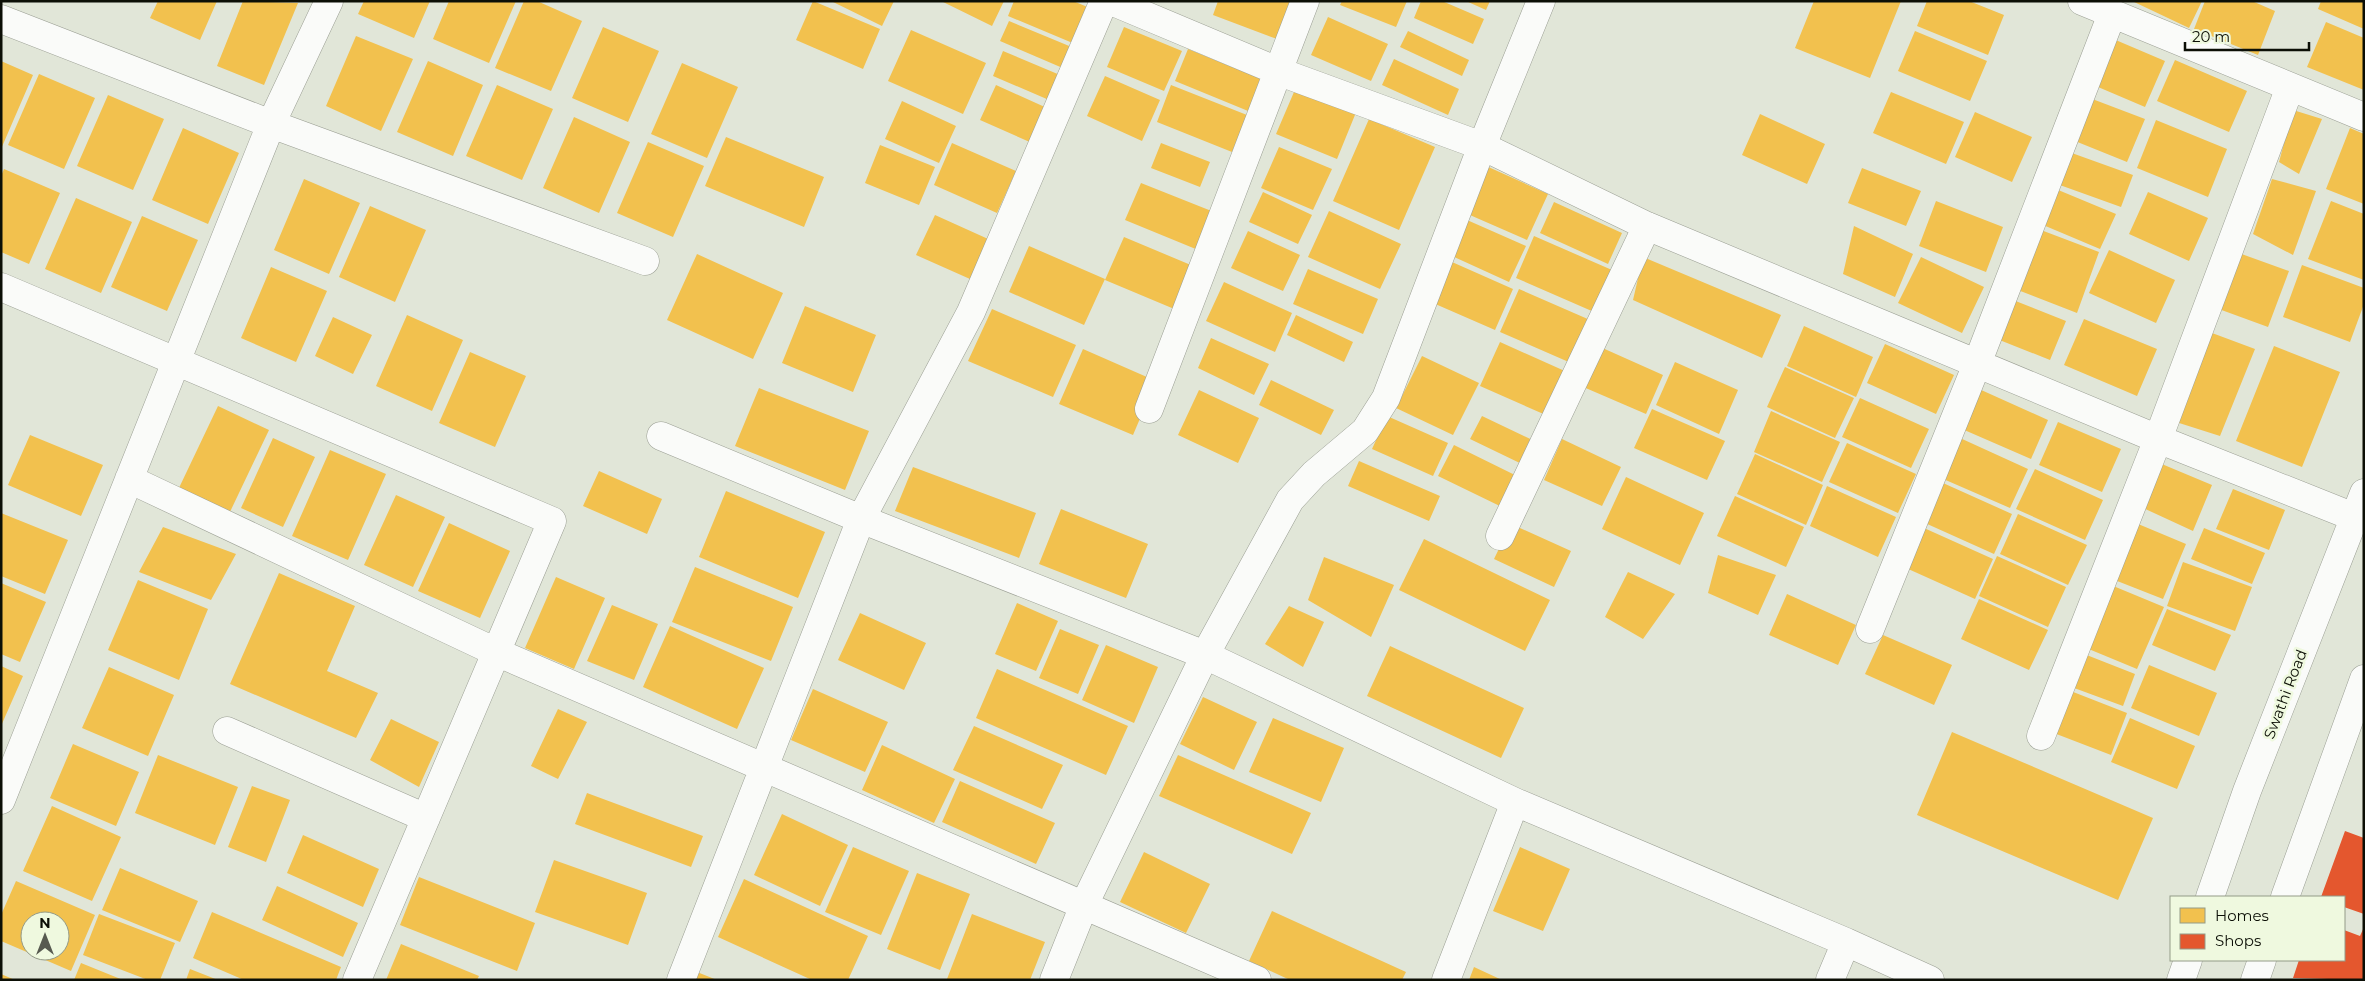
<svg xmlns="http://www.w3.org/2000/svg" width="2365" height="981" font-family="Montserrat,sans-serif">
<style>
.homes{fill:#f2c14e;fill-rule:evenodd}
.shops{fill:#e4572e}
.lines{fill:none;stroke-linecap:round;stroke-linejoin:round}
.minor-casing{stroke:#9b9f94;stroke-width:29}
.minor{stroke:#fafbf9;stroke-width:28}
.labels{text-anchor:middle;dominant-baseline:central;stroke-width:5;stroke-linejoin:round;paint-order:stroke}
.street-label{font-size:15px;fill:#0c0f06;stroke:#eff9df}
</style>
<rect width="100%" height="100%" fill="#e1e6d8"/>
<path class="homes" d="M 158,1 L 217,1 L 200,40 L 150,18 Z
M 243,1 L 298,3 L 264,85 L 217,66 Z
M 364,1 L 430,1 L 414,38 L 358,14 Z
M 449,1 L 516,1 L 489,63 L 433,39 Z
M 524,1 L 537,1 L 582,21 L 551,91 L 495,68 Z
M 813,1 L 880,29 L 863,69 L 796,40 Z
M 831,1 L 894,1 L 882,26 Z
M 941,1 L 1004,1 L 992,26 Z
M 1014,1 L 1073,1 L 1090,8 L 1075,44 L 1008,16 Z
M 1218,1 L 1292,1 L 1277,39 L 1213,15 Z
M 1342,1 L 1407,1 L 1396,27 L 1340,5 Z
M 1421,1 L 1442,1 L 1484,19 L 1473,44 L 1414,18 Z
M 1466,1 L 1490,1 L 1486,10 Z
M 1814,1 L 1901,1 L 1870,78 L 1795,48 Z
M 1927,1 L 1969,1 L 2004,15 L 1988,55 L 1917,26 Z
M 2132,1 L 2202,1 L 2189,28 Z
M 2205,1 L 2252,1 L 2275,11 L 2258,55 L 2194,29 Z
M 2321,1 L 2364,1 L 2364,29 L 2318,9 Z
M 1328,17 L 1388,44 L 1371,81 L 1311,55 Z
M 1009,21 L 1074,48 L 1065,69 L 1000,41 Z
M 2326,22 L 2364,38 L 2364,90 L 2307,67 Z
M 603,27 L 659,51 L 628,122 L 572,98 Z
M 1124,27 L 1182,51 L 1164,91 L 1107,67 Z
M 911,30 L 986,63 L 963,114 L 888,81 Z
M 1408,31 L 1469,60 L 1462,76 L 1400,47 Z
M 1915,31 L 1987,61 L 1970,101 L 1898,71 Z
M 356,36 L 413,59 L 381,131 L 326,106 Z
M 2111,38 L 2165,61 L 2145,107 L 2091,84 Z
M 1188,49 L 1266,81 L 1253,113 L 1175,81 Z
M 1003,51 L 1060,75 L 1049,100 L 993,76 Z
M 1394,59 L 1459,89 L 1448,115 L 1382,85 Z
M 2175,60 L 2247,91 L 2229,132 L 2157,101 Z
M 1,61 L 33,75 L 1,149 Z
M 428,61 L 483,85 L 453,156 L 397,132 Z
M 682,63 L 738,87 L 707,158 L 651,134 Z
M 39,74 L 95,98 L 64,169 L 8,145 Z
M 1105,76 L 1160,100 L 1142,141 L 1087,116 Z
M 497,85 L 553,109 L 522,180 L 466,156 Z
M 996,85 L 1047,108 L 1032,143 L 980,120 Z
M 1171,85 L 1247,115 L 1232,152 L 1157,122 Z
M 1297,85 L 1357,110 L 1337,159 L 1276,134 Z
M 1891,92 L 1964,122 L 1946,164 L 1873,133 Z
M 108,95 L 164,119 L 133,190 L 77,166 Z
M 2087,97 L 2145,119 L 2127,162 L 2070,139 Z
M 902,101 L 956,126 L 939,163 L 885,139 Z
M 2293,110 L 2322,119 L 2299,174 L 2279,162 Z
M 1975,112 L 2032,137 L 2012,182 L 1955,157 Z
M 1760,114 L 1825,144 L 1807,184 L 1742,155 Z
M 574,117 L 630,142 L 599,213 L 543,188 Z
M 1369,119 L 1435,147 L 1399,230 L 1333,201 Z
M 2156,120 L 2227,149 L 2208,197 L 2137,168 Z
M 183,128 L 239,153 L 208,224 L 152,200 Z
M 2350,128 L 2364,134 L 2364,204 L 2326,189 Z
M 726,137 L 824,177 L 804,227 L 705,186 Z
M 648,142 L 704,166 L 673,237 L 617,213 Z
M 952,143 L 1016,171 L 997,213 L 934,185 Z
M 1161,143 L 1210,162 L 1200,187 L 1151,168 Z
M 880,145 L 935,167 L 919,205 L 865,183 Z
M 1279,147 L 1332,169 L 1313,210 L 1261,188 Z
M 2069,152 L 2133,175 L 2121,207 L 2057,184 Z
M 1484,165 L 1548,194 L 1527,240 L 1463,212 Z
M 1862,168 L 1921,191 L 1906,226 L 1848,203 Z
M 4,169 L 60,193 L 29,264 L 1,252 L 1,176 Z
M 304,179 L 360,203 L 329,274 L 274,250 Z
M 2272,179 L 2316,191 L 2293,255 L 2253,234 Z
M 1141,183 L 1219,214 L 1203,252 L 1125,220 Z
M 2051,187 L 2116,214 L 2100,249 L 2036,222 Z
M 1263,192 L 1312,215 L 1298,244 L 1249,222 Z
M 2148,192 L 2208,218 L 2189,261 L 2129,234 Z
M 76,198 L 132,222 L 101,293 L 45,269 Z
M 1936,201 L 2003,227 L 1986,272 L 1919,246 Z
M 2331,201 L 2364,214 L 2364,280 L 2308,259 Z
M 1554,202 L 1622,233 L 1608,264 L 1540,233 Z
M 370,206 L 426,230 L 395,302 L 339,277 Z
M 1329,211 L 1401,244 L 1380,289 L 1308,257 Z
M 935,215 L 997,243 L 979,283 L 916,255 Z
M 142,216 L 198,240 L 167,311 L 111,287 Z
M 1467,220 L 1526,246 L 1509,282 L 1452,256 Z
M 1854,226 L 1913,254 L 1895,297 L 1843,274 Z
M 2033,227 L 2099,252 L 2077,313 L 2010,287 Z
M 1248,231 L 1300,255 L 1283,291 L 1231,268 Z
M 1534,236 L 1612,270 L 1594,312 L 1516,278 Z
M 1124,237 L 1198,268 L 1179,311 L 1105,280 Z
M 1029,246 L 1105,279 L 1084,325 L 1009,292 Z
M 2109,250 L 2175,280 L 2156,323 L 2089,293 Z
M 2236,252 L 2289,271 L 2268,327 L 2216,308 Z
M 697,254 L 783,293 L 753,359 L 667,320 Z
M 1643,257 L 1781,315 L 1762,358 L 1633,300 Z
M 1921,257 L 1984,287 L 1962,333 L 1898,303 Z
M 1452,262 L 1513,289 L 1495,330 L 1433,303 Z
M 2302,265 L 2364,288 L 2364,304 L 2350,342 L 2283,317 Z
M 271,267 L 327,291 L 296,362 L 241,338 Z
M 1308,269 L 1378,299 L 1363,334 L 1293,304 Z
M 1224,282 L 1292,313 L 1275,352 L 1206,321 Z
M 1519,289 L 1590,320 L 1571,363 L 1500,332 Z
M 2008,298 L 2066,321 L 2050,360 L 1992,337 Z
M 805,306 L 876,335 L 853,392 L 782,363 Z
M 992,309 L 1076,345 L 1053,397 L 968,361 Z
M 407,315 L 463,340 L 432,411 L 376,386 Z
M 1296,315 L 1353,342 L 1344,362 L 1287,335 Z
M 333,317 L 372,335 L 353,374 L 315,356 Z
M 2084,319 L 2157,349 L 2137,396 L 2064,365 Z
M 1804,326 L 1873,357 L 1856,397 L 1787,366 Z
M 2204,330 L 2255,349 L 2220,436 L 2176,422 Z
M 1211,338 L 1269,364 L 1254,395 L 1198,368 Z
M 1500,342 L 1567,372 L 1548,416 L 1480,386 Z
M 1885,344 L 1954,375 L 1936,414 L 1867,383 Z
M 1598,346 L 1663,375 L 1646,414 L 1581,386 Z
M 2274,346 L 2340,372 L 2302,467 L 2236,441 Z
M 1083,349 L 1156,381 L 1133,435 L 1059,404 Z
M 470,352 L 526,376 L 495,447 L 439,423 Z
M 1422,356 L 1479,383 L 1453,435 L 1396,408 Z
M 1675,362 L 1738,390 L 1719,434 L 1656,405 Z
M 1785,367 L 1854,398 L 1835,438 L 1767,407 Z
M 1271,380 L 1334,410 L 1321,435 L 1259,405 Z
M 759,388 L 869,431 L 845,490 L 735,446 Z
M 1979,389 L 2048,420 L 2031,459 L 1962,429 Z
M 1199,390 L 1259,418 L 1238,463 L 1178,435 Z
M 1860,398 L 1929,429 L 1911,468 L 1842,437 Z
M 218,406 L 269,430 L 229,514 L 178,490 Z
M 1652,409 L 1725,441 L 1707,480 L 1634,448 Z
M 1771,411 L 1840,442 L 1822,482 L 1754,452 Z
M 1387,416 L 1448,443 L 1433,476 L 1372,449 Z
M 1482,416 L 1541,444 L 1530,468 L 1470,439 Z
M 2058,422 L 2121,449 L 2102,492 L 2039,465 Z
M 30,435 L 103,465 L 81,516 L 8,485 Z
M 273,438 L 315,457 L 283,527 L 241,508 Z
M 1960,438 L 2028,469 L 2010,508 L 1941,478 Z
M 1562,439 L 1621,467 L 1602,506 L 1544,480 Z
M 1847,443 L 1916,474 L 1898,513 L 1829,482 Z
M 1454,445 L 1521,478 L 1506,509 L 1438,476 Z
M 330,450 L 386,474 L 348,560 L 292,536 Z
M 1755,454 L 1823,485 L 1806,525 L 1737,494 Z
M 1359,461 L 1440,496 L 1429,521 L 1348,486 Z
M 2157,462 L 2212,485 L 2193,531 L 2141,507 Z
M 913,467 L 1036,513 L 1019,558 L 895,511 Z
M 2035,469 L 2103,500 L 2085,540 L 2016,509 Z
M 599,471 L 662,499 L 647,534 L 583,506 Z
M 1626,477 L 1704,513 L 1680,565 L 1602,529 Z
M 1943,483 L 2012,514 L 1994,554 L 1925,523 Z
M 1827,486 L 1896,517 L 1878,557 L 1810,526 Z
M 2233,489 L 2285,510 L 2269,550 L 2216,529 Z
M 726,491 L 825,532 L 798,598 L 699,557 Z
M 396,495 L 445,517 L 413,587 L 364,565 Z
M 1735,496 L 1804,527 L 1786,567 L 1717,536 Z
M 1061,509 L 1148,544 L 1126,598 L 1039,564 Z
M 1,513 L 68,540 L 45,594 L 1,576 Z
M 2018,514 L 2087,545 L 2068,585 L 2000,554 Z
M 2131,521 L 2186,544 L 2163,599 L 2107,577 Z
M 449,523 L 510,551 L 480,618 L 418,591 Z
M 1511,524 L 1571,551 L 1554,587 L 1494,559 Z
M 163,527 L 236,554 L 211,600 L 139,572 Z
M 1924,528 L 1993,559 L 1975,599 L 1906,568 Z
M 2204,528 L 2265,553 L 2252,584 L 2191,559 Z
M 1424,539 L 1550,600 L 1525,651 L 1399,590 Z
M 1718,555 L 1776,575 L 1758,615 L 1708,593 Z
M 1997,556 L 2066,587 L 2048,627 L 1979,596 Z
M 1324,557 L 1394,585 L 1371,637 L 1308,600 Z
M 2183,562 L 2252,587 L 2235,631 L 2167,606 Z
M 695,567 L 793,607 L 771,661 L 672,622 Z
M 1628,572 L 1675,594 L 1643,639 L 1605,617 Z
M 279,573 L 355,606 L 327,671 L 378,693 L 356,738 L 230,684 Z
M 556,577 L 605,598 L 574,669 L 525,648 Z
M 138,580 L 208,609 L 179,680 L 108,650 Z
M 1,583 L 46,602 L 20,662 L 1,654 Z
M 2106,583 L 2164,607 L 2137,669 L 2079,645 Z
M 1787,594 L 1856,625 L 1838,665 L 1769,635 Z
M 1979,599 L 2048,630 L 2029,670 L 1961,639 Z
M 1017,603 L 1058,621 L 1036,671 L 995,654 Z
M 612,605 L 658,624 L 634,680 L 587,661 Z
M 1289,606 L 1324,622 L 1303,667 L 1265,644 Z
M 2167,609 L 2231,635 L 2215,671 L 2152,645 Z
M 860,613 L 926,643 L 904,690 L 838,660 Z
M 670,626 L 764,668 L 737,729 L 643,687 Z
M 1060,629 L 1099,645 L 1078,694 L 1039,678 Z
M 1883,635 L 1952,665 L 1934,705 L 1865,674 Z
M 1106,645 L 1158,667 L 1134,723 L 1082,700 Z
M 1390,646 L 1524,708 L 1501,758 L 1367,696 Z
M 2079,652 L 2135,674 L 2123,706 L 2066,685 Z
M 2149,665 L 2217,693 L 2199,736 L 2131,708 Z
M 1,666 L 23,676 L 1,726 Z
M 109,667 L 174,695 L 148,756 L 82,728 Z
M 997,669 L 1128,726 L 1106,775 L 976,718 Z
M 2063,688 L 2127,713 L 2111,755 L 2046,730 Z
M 813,689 L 888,722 L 865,772 L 791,740 Z
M 1203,697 L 1257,722 L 1234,770 L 1180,744 Z
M 558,709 L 587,722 L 558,779 L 531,766 Z
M 1273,718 L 1344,748 L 1321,802 L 1249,772 Z
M 2130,718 L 2195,746 L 2177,789 L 2111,762 Z
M 391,719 L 439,742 L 419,787 L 370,760 Z
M 974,726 L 1063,765 L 1042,809 L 953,770 Z
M 1952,732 L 2153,818 L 2118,900 L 1917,815 Z
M 73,744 L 139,772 L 116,826 L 50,798 Z
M 882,745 L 955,779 L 934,823 L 862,790 Z
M 158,755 L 238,787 L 215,845 L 135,813 Z
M 1178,755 L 1311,813 L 1292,854 L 1159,796 Z
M 960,781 L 1055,823 L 1036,864 L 942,822 Z
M 252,786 L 290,800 L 266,862 L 228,847 Z
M 587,793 L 703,836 L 691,867 L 575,824 Z
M 52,806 L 121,837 L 92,901 L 23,871 Z
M 782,814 L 848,845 L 820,906 L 754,875 Z
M 303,835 L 379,869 L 363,907 L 287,873 Z
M 853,847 L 909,871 L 881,935 L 825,912 Z
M 1520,847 L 1570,869 L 1543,931 L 1493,911 Z
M 1144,852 L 1210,884 L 1186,933 L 1120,902 Z
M 554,860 L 647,893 L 628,945 L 535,912 Z
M 120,868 L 198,901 L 180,942 L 102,910 Z
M 917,873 L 970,894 L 940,970 L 887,949 Z
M 419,877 L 535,923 L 517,971 L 400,925 Z
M 744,879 L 868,936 L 848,980 L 812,980 L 718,937 Z
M 16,881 L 95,915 L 71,971 L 1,941 L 1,915 ZM 30,921 L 60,921 L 60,951 L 30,951 Z
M 277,886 L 358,923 L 343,957 L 262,920 Z
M 1272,911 L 1406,972 L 1402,980 L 1290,980 L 1249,961 Z
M 212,912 L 341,967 L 336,980 L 244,980 L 193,958 Z
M 99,914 L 175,943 L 160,980 L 148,980 L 83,955 Z
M 972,914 L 1045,942 L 1030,980 L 947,979 Z
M 401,944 L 479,976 L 477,980 L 386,980 Z
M 81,963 L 123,980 L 74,980 Z
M 1474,967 L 1502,980 L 1469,980 Z
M 190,969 L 218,980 L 186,980 Z
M 697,972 L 717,980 L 694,980 Z
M 1,974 L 15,980 L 1,980 Z"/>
<path class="shops" d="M 2345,831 L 2364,838 L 2364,914 L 2344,907 L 2344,897 L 2321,897 Z
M 2364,927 L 2364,980 L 2293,978 L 2299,960 L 2344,960 L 2344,930 L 2360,936 Z"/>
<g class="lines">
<defs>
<path id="minor" d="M 1111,1 L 1280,72 L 1482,146 L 1647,226 L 2158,439 L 2354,517
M 2082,1 L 2364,117
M 1,19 L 271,124 L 645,261
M 1,287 L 552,521 L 357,980
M 1149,409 L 1305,1
M 661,436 L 861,519 L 1205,655 L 1290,500 L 1314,474 L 1365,431 L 1386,398 L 1482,146 L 1541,1
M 129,479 L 496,652 L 1257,980
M 1500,536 L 1647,226
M 1870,629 L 1977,364 L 2112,14
M 227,731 L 426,818
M 2041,736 L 2158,439 L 2290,87
M 1,800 L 271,124 L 329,1
M 2210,897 L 2247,791 L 2364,493
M 2285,897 L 2364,679
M 681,980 L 861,519 L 971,312 L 1104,1
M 1054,980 L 1084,905 L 1205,655 L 1515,802 L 1846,942 L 1930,980
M 1446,980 L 1515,802
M 1830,980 L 1846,942
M 2181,980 L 2188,960
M 2255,980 L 2262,960"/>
</defs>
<use href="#minor" class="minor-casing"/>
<use href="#minor" class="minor"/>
</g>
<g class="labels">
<g class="street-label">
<text transform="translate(2285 694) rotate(-69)">Swathi Road</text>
</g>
</g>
<rect width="2365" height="981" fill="none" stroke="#0c0f06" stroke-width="5"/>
<rect x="2170" y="896" width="175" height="65" fill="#eff9df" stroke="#949b88"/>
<rect x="2180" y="908" width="25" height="15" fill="#f2c14e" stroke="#949b88"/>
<text x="2215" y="921" font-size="15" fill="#0c0f06">Homes</text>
<rect x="2180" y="934" width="25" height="15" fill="#e4572e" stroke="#949b88"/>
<text x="2215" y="946" font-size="15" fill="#0c0f06">Shops</text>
<g transform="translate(45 936)"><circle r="24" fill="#eff9df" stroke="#949b88"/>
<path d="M0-4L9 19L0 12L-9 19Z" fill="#575a50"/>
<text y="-8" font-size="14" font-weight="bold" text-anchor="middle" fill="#0c0f06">N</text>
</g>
<path d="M2185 42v8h124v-8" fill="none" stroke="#0c0f06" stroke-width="2.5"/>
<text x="2192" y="42" font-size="15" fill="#0c0f06" stroke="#eff9df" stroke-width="4" paint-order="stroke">20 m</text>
</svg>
